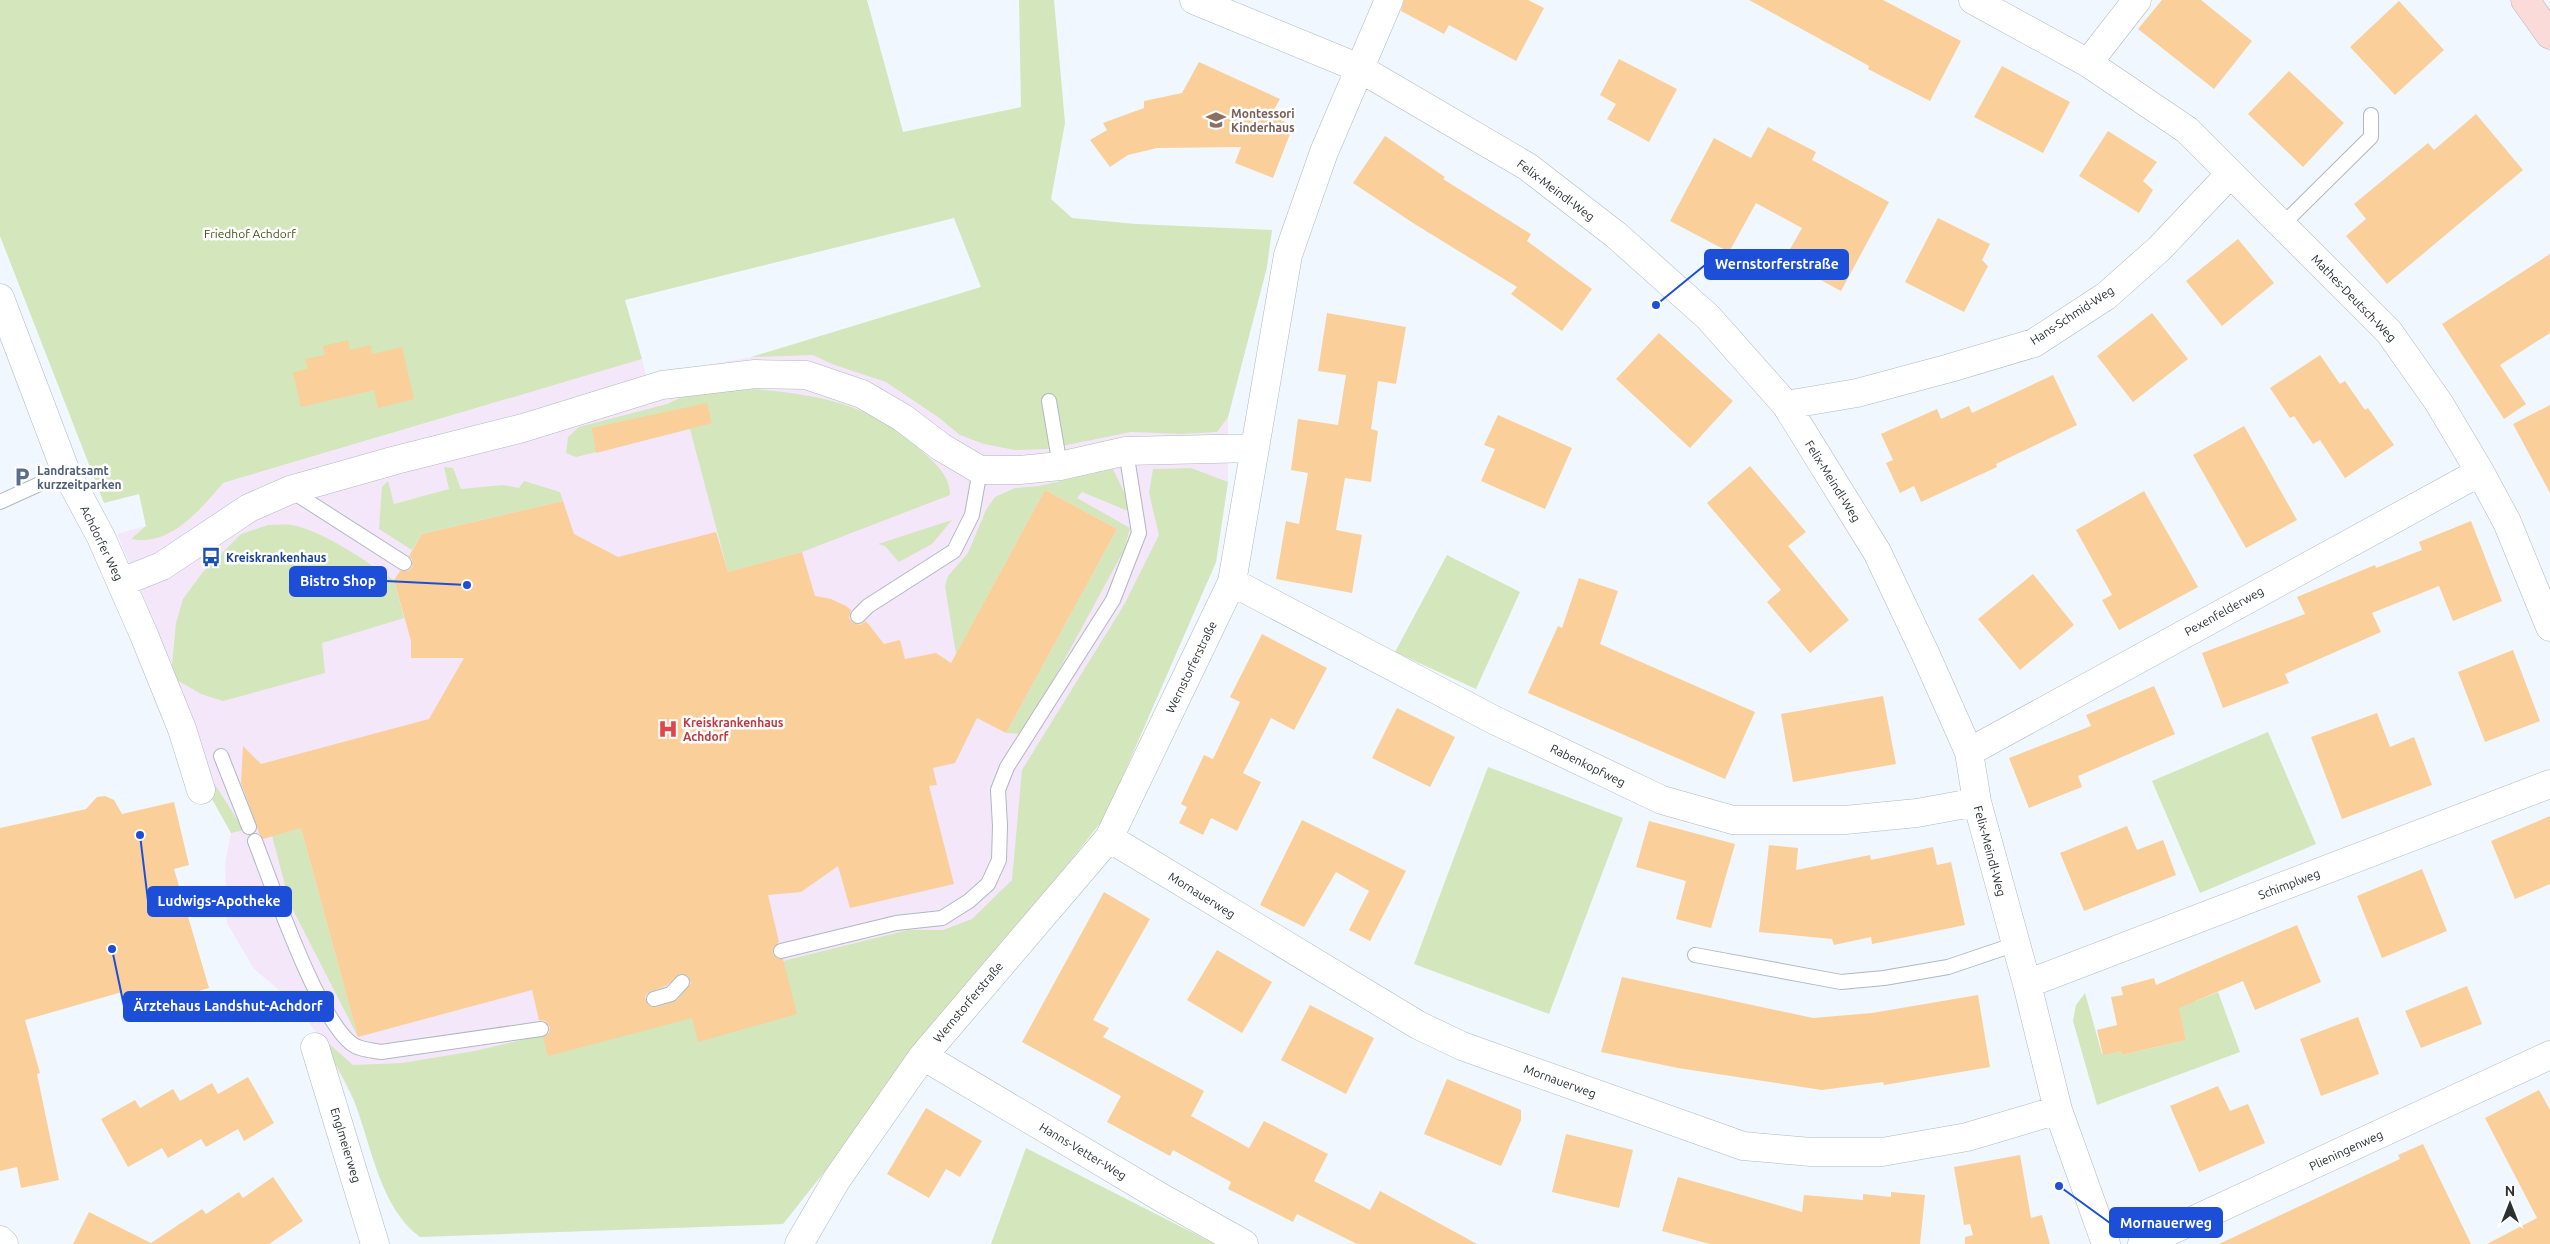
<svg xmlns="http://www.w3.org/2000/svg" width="2550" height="1244" font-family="Ubuntu,sans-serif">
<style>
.medical{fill:#f4e7fa}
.green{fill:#d4e6bb}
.building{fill:#facf9a;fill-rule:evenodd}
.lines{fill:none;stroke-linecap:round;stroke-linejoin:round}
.lane-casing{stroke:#afb8c0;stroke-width:16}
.street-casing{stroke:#afb8c0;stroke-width:29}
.secondary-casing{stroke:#afb8c0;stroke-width:29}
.lane{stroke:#fff;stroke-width:14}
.street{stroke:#fff;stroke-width:28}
.secondary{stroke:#fbdbda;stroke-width:28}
.labels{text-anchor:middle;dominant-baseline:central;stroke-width:5;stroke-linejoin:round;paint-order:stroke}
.education-label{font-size:12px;font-weight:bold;fill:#785e54;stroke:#fff;text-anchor:start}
.street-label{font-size:12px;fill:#2c3033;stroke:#fff}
.park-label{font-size:12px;fill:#3d5212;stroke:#fff}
.service-label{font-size:12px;font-weight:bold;fill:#4e5e75;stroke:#fff;text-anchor:start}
.transit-label{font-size:12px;font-weight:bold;fill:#164399;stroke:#fff;text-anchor:start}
.health-label{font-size:12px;font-weight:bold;fill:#be3a42;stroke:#fff;text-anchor:start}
.leader{fill:none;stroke:#1d4ed8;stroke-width:2}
.callout-dot{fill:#1d4ed8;stroke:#fff;stroke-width:2}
.callout{fill:#1d4ed8;stroke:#1d4ed8;stroke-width:2}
.callout-label{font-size:14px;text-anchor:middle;font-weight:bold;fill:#fff}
</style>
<rect width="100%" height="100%" fill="#f0f7fe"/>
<path class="medical" d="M 1267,267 L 1228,417 L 1228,482 L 1216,562 L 1105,817 L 783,1224 L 420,1237 L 408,1228 L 396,1211 L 378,1170 L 354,1101 L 316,1032 L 290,999 L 254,969 L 227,923 L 225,864 L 231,833 L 207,790 L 172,665 L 117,534 L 146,526 L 143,507 L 642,359 L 647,379 L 690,368 Z"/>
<path class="green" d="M 0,0 L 867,0 L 903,132 L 1021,107 L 1019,0 L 1054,0 L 1065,123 L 1051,199 L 1072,218 L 1136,224 L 1272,230 L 1267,267 L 1228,417 L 1217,432 L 1182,434 L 1131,432 L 1047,449 L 1015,450 L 984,444 L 960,435 L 938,417 L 886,382 L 832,364 L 813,355 L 751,357 L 981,287 L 954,218 L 625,300 L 642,359 L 223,483 C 200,510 170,547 131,539 L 146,526 L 139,494 L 104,503 L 0,236 Z
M 755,389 C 826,396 873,404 926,455 C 939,467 950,477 950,495 L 802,552 L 728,572 L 690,429 L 576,457 L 566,453 L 568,437 L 579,427 L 667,404 L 684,396 L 711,391 Z
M 444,467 L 453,468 L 461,489 L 503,485 L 519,488 L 524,481 L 560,492 L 563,501 L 422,534 L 412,550 L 379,529 L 382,487 L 388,481 L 394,504 L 449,489 Z
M 1191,468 L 1228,482 L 1216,562 L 1105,817 L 783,1224 L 420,1237 C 380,1207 372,1148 355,1103 C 346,1079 329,1055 316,1032 L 353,1065 L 402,1063 L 475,1051 L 675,1004 L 702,981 L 908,930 L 943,930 L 972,919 L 1012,880 L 1022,770 L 1124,605 L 1159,535 L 1149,493 L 1153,469 Z
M 1113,469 L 1126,496 L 1128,511 L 1082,492 L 1077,498 L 1130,528 L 1124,550 L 1024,734 L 1006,733 L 1117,529 L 1045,490 L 956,654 L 945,586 L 948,576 L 968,553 L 986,510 L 995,497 L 1015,488 L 1039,486 Z
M 952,520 L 932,544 L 899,562 L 885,546 L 878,544 Z
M 268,525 C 276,525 284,524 292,525 C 326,532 365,561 394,580 L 404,618 L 322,643 L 325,673 L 223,701 L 201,694 L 177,680 L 172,665 L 176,623 L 183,599 L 202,573 L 241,534 Z
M 1447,555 L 1520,592 L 1476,689 L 1395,652 Z
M 2268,732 L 2316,844 L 2200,893 L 2152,781 Z
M 1488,767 L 1623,818 L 1549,1014 L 1414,964 Z
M 212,780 L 244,830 L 231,833 L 207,790 Z
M 301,828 L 358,1037 L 290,904 L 272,836 Z
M 2218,992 L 2240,1052 L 2097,1105 L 2073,1021 L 2076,1005 L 2085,993 L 2102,1054 L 2121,1051 L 2122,1055 L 2186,1040 L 2176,997 L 2196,1001 Z
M 1026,1148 L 1215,1244 L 991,1244 Z"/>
<path class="building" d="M 1404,0 L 1528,0 L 1544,8 L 1516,61 L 1449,25 L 1444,34 L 1401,11 Z
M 1749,0 L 1883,0 L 1961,41 L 1930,101 L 1868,69 L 1869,66 Z
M 2162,0 L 2201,0 L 2252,41 L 2214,89 L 2138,29 Z
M 2399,1 L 2444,50 L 2395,95 L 2350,47 Z
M 1619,59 L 1677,89 L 1649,142 L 1607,119 L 1616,104 L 1600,95 Z
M 1199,62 L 1280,99 L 1271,115 L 1293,126 L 1273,178 L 1235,163 L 1241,147 L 1157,148 L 1128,155 L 1110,167 L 1090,140 L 1107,130 L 1103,123 L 1144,108 L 1144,101 L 1182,93 Z
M 2002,66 L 2070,102 L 2043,153 L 1974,117 Z
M 2289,71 L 2344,123 L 2303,167 L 2248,114 Z
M 2476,114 L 2523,170 L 2387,284 L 2346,236 L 2366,219 L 2354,204 L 2428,143 L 2434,150 Z
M 1768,127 L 1816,152 L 1812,160 L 1889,202 L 1841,291 L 1784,260 L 1802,228 L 1756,203 L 1729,252 L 1670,221 L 1714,138 L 1751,158 Z
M 2108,131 L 2157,162 L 2143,181 L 2153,190 L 2139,213 L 2079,176 Z
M 1385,136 L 1445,177 L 1443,179 L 1531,234 L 1527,241 L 1592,289 L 1562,331 L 1511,294 L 1517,287 L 1413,223 L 1353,183 Z
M 1938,218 L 1990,244 L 1982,260 L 1988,266 L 1964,312 L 1905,282 Z
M 2238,239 L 2274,283 L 2222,326 L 2186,281 Z
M 2550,254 L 2550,333 L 2500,365 L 2526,404 L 2504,419 L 2442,324 Z
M 1327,313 L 1406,327 L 1396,384 L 1378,381 L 1371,429 L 1378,431 L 1371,482 L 1345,478 L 1336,530 L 1362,535 L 1352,593 L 1276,579 L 1286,521 L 1299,524 L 1308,473 L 1291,470 L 1298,419 L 1338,425 L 1346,375 L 1318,371 Z
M 2152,313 L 2188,359 L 2133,402 L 2097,356 Z
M 1659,333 L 1733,401 L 1690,448 L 1616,379 Z
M 348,340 L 350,350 L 370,345 L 372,354 L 402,347 L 414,399 L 378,408 L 374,390 L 301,407 L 293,372 L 308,369 L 305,359 L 325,355 L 323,346 Z
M 2320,355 L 2340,384 L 2345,381 L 2365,410 L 2368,408 L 2394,445 L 2345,478 L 2320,440 L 2313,444 L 2294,416 L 2290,418 L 2270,388 Z
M 2053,375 L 2077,425 L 1996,464 L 1997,467 L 1921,502 L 1914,486 L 1900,493 L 1886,463 L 1893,460 L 1881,434 L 1937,409 L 1941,419 L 1969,406 L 1972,413 Z
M 707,403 L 712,423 L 596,453 L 592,428 Z
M 2550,405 L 2550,493 L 2513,424 Z
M 1498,415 L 1572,448 L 1545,509 L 1481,481 L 1495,449 L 1484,445 Z
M 2244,426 L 2297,520 L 2246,548 L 2193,455 Z
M 1750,466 L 1806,532 L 1788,546 L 1849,620 L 1810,653 L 1767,602 L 1781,590 L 1707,503 Z
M 1045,490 L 1117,529 L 1006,733 L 977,718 L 955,763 L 933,768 L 937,785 L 929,786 L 954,884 L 850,908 L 838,866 L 801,892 L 768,895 L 779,942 L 773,948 L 773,954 L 778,959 L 783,959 L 797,1014 L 698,1042 L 692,1018 L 548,1056 L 543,1037 L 549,1033 L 550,1027 L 545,1021 L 539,1020 L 532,990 L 358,1037 L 301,828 L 263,839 L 259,833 L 241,783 L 243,746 L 261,764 L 429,719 L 464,658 L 411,658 L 411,641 L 394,580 L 400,571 L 408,571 L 412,567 L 412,559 L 409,556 L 422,534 L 563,501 L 574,534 L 618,557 L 716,532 L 728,572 L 802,552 L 815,596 L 831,599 L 846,606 L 851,610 L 849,618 L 852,622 L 860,625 L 866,621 L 884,644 L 900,640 L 905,659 L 936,653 L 951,663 ZM 680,974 L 688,976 L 691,983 L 677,1000 L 656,1007 L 648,1005 L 645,997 L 648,993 L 666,986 Z
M 2144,491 L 2198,587 L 2119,630 L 2102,600 L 2112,595 L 2076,530 Z
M 2471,521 L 2502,601 L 2453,621 L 2439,586 L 2372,613 L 2381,632 L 2285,674 L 2289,683 L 2223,708 L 2202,653 L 2305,614 L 2297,597 L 2375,565 L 2376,568 L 2422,550 L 2419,542 Z
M 2033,574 L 2074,625 L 2020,670 L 1978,619 Z
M 1579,578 L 1618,591 L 1600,644 L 1755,712 L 1725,779 L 1528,693 L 1558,626 L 1562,628 Z
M 1262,634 L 1327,668 L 1294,730 L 1271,718 L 1243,773 L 1261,782 L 1237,831 L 1211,818 L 1203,835 L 1179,823 L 1187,807 L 1181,804 L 1204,755 L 1213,759 L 1240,702 L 1230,697 Z
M 2513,650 L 2540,721 L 2485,742 L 2458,672 Z
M 2154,686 L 2175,734 L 2078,776 L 2082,787 L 2029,808 L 2009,758 L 2091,726 L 2086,715 Z
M 1883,696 L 1896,764 L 1793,782 L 1781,714 Z
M 1397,708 L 1455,737 L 1430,787 L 1372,758 Z
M 2377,713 L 2390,747 L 2414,737 L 2432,785 L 2342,819 L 2311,737 Z
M 105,796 L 114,800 L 122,814 L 174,802 L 189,865 L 174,869 L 209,988 L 147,1006 L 145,1001 L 126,1007 L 122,992 L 25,1020 L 40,1073 L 37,1074 L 59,1180 L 21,1188 L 17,1167 L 0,1171 L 0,828 L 86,809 L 97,797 Z
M 2550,816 L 2550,884 L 2515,899 L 2491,841 Z
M 1302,820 L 1406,871 L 1370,941 L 1349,930 L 1369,891 L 1336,872 L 1304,927 L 1260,905 Z
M 1649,821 L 1735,844 L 1711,928 L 1676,919 L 1686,881 L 1636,867 Z
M 2127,826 L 2137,850 L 2163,840 L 2176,875 L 2084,911 L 2060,853 Z
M 1769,845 L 1798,848 L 1796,870 L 1870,855 L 1871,860 L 1933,847 L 1937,865 L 1951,862 L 1965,925 L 1872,944 L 1871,937 L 1834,945 L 1832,939 L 1759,932 Z
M 2422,869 L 2447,931 L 2382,958 L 2357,896 Z
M 1104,892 L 1150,919 L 1093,1020 L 1109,1028 L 1103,1037 L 1204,1091 L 1191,1116 L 1249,1148 L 1264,1121 L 1328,1154 L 1314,1181 L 1370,1210 L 1380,1191 L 1477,1244 L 1357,1244 L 1297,1214 L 1293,1222 L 1228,1189 L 1231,1182 L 1173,1150 L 1170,1156 L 1107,1122 L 1121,1096 L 1022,1042 Z
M 2297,925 L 2321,982 L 2255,1010 L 2243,981 L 2179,1008 L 2186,1040 L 2122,1055 L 2121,1051 L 2103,1055 L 2097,1030 L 2117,1025 L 2111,997 L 2123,995 L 2121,987 L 2154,978 L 2156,985 Z
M 1217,950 L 1272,982 L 1242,1033 L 1187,1000 Z
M 1622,977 L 1813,1018 L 1872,1013 L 1978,995 L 1990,1067 L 1884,1085 L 1883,1082 L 1822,1090 L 1678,1068 L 1601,1052 Z
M 2467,986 L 2482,1024 L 2421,1048 L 2405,1011 Z
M 1310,1005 L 1374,1038 L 1346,1094 L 1281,1060 Z
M 2358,1017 L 2379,1074 L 2321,1096 L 2300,1039 Z
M 248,1077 L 274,1123 L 244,1141 L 238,1129 L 206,1147 L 201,1139 L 168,1158 L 162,1148 L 128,1167 L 101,1119 L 135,1100 L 140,1108 L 173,1089 L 180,1101 L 212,1083 L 218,1094 Z
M 1447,1079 L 1521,1110 L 1521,1120 L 1501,1166 L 1424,1134 Z
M 2218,1086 L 2230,1111 L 2248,1104 L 2265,1143 L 2199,1172 L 2170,1106 Z
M 2539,1090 L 2550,1110 L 2550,1244 L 2487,1244 L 2537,1218 L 2485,1118 Z
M 926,1108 L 982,1141 L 960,1177 L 946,1169 L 929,1198 L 887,1174 Z
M 1566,1134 L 1633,1150 L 1619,1208 L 1552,1192 Z
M 2423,1144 L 2471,1244 L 2219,1244 L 2400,1159 L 2398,1155 Z
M 2020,1155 L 2031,1218 L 2042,1215 L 2050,1244 L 1965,1244 L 1965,1237 L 1973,1235 L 1970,1224 L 1964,1225 L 1954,1167 Z
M 273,1177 L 303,1221 L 269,1244 L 73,1244 L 89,1212 L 151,1243 L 202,1209 L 206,1214 L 239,1192 L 243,1198 Z
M 1678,1177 L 1802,1212 L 1804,1195 L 1863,1200 L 1863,1194 L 1891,1197 L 1891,1192 L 1925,1195 L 1920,1244 L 1710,1244 L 1662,1231 Z"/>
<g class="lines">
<defs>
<path id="lane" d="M 2282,225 L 2371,137 L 2371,115
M 1049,401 L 1060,466
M 290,490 L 404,563
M 0,502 L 66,472
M 858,616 L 868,606 L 954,551 L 972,515 L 980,470
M 221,756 L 249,827
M 255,841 C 272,885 318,1019 352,1044 C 360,1050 371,1050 381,1052 L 541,1029
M 781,951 L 896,923 L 942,918 L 969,901 L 988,884 L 999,860 L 1000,826 L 998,790 L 1007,767 L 1113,600 L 1139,533 L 1126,451
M 1695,955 L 1841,982 L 1884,978 L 1948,967 L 2016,944
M 654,999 L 671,994 L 682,982"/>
<path id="street" d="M 1194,0 L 1359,68 L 1528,167 L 1616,235 L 1708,317 L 1786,405 L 1877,552 L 1925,653 L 1969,752 L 1977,802 L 2027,984 L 2058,1110 L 2106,1244
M 1973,0 L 2088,63 L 2187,130 L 2389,332 L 2439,403 L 2480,472 L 2507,522 L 2550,627
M 2088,63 L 2137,0
M 0,298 L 66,472 L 101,537 L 144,635 L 182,729 L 201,790
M 1786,405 L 1857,393 L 1950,368 L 2034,343 L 2106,296 L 2159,249 L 2230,174
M 122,582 L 162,566 L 249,508 L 290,490 L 396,460 L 523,428 L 662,385 L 755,374 L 806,375 L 862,394 L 903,418 L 941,447 L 980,470 L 1020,470 L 1060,466 L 1126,451 L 1255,448
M 1232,582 L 1494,720 L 1662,800 L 1733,820 L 1845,820 L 1917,813 L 1977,802
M 1969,752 L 2480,472
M 1109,838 L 1418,1025 L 1462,1046 L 1743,1146 L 1811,1152 L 1882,1152 L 1967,1137 L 2058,1110
M 2027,984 L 2550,784
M 315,1047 L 375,1244
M 923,1056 L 1162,1198 L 1244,1244
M 0,1240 L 4,1244
M 799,1244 L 837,1179 L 923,1056 L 1109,838 L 1232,582 L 1288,255 L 1324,152 L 1389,0
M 2142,1244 L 2550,1055"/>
<path id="secondary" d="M 2525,0 L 2550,35"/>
</defs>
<use href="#lane" class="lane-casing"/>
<use href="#street" class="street-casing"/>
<use href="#secondary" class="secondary-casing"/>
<use href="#lane" class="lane"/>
<use href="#street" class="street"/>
<use href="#secondary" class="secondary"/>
</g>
<defs>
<symbol id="school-bare" viewBox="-9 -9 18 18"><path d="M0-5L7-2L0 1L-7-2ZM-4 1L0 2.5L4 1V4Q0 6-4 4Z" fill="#8d6e63" stroke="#fff" stroke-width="2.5" paint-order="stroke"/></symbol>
<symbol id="parking-bare" viewBox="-9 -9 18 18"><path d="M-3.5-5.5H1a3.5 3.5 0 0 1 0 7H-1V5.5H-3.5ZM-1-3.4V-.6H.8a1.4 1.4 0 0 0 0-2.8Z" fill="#5c6f8a" stroke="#fff" stroke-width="2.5" paint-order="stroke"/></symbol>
<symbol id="bus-bare" viewBox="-9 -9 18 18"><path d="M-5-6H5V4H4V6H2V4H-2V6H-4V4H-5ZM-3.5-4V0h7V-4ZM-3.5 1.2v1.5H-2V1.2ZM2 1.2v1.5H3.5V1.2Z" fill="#1a4fb4" stroke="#fff" stroke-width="2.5" paint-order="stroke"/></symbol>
<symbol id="hospital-bare" viewBox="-9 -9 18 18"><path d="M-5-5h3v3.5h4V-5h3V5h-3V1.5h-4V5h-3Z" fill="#e0444e" stroke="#fff" stroke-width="2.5" paint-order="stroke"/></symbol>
</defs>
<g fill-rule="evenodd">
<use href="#school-bare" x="1202" y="106" width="28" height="28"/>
<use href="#parking-bare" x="8" y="463" width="28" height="28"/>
<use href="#bus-bare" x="197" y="543" width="28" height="28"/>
<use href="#hospital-bare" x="654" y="715" width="28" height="28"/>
</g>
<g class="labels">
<g class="education-label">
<text x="1231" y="113">Montessori<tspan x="1231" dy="14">Kinderhaus</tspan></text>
</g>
<g class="street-label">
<text transform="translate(1556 190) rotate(37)">Felix-Meindl-Weg</text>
<text transform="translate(2354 298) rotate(46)">Mathes-Deutsch-Weg</text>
<text transform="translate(2072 315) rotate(-33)">Hans-Schmid-Weg</text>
<text transform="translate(1833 481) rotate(58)">Felix-Meindl-Weg</text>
<text transform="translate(102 543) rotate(64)">Achdorfer Weg</text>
<text transform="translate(2224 611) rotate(-29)">Pexenfelderweg</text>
<text transform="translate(1191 667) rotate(-64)">Wernstorferstraße</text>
<text transform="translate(1588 765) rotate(26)">Rabenkopfweg</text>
<text transform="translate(1990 851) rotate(75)">Felix-Meindl-Weg</text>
<text transform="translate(2289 884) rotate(-21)">Schimplweg</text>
<text transform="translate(1202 895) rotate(32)">Mornauerweg</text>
<text transform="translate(968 1002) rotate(-50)">Wernstorferstraße</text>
<text transform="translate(1560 1081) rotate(20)">Mornauerweg</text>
<text transform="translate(346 1145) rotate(73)">Englmeierweg</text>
<text transform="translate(2346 1150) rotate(-25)">Plieningenweg</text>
<text transform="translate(1083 1151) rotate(31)">Hanns-Vetter-Weg</text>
</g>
<g class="park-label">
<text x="250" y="233">Friedhof Achdorf</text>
</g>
<g class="service-label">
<text x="37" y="470">Landratsamt<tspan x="37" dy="14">kurzzeitparken</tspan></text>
</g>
<g class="transit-label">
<text x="226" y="557">Kreiskrankenhaus</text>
</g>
<g class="health-label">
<text x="683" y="722">Kreiskrankenhaus<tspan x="683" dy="14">Achdorf</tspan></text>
</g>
</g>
<path class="leader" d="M1656 305L1705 265M467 585L386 581M140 835L148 901M112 949L124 1006M2059 1186L2110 1223"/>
<g class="callout-dot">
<circle cx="1656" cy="305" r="5"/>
<circle cx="467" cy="585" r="5"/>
<circle cx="140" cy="835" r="5"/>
<circle cx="112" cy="949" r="5"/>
<circle cx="2059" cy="1186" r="5"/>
</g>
<g class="callout">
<rect x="1705" y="250" width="143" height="29" rx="5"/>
<rect x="290" y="567" width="96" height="29" rx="5"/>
<rect x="148" y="887" width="143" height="29" rx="5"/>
<rect x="124" y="992" width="209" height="29" rx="5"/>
<rect x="2110" y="1208" width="112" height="29" rx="5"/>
</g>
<g class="callout-label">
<text x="1777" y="269">Wernstorferstraße</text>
<text x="338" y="586">Bistro Shop</text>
<text x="219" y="906">Ludwigs-Apotheke</text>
<text x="228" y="1011">Ärztehaus Landshut-Achdorf</text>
<text x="2166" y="1228">Mornauerweg</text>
</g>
<g transform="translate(2510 1204)" stroke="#ffffff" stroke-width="4" paint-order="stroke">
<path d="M0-4L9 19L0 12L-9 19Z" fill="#2c3033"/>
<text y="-8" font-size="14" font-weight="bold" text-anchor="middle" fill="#2c3033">N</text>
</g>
</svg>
